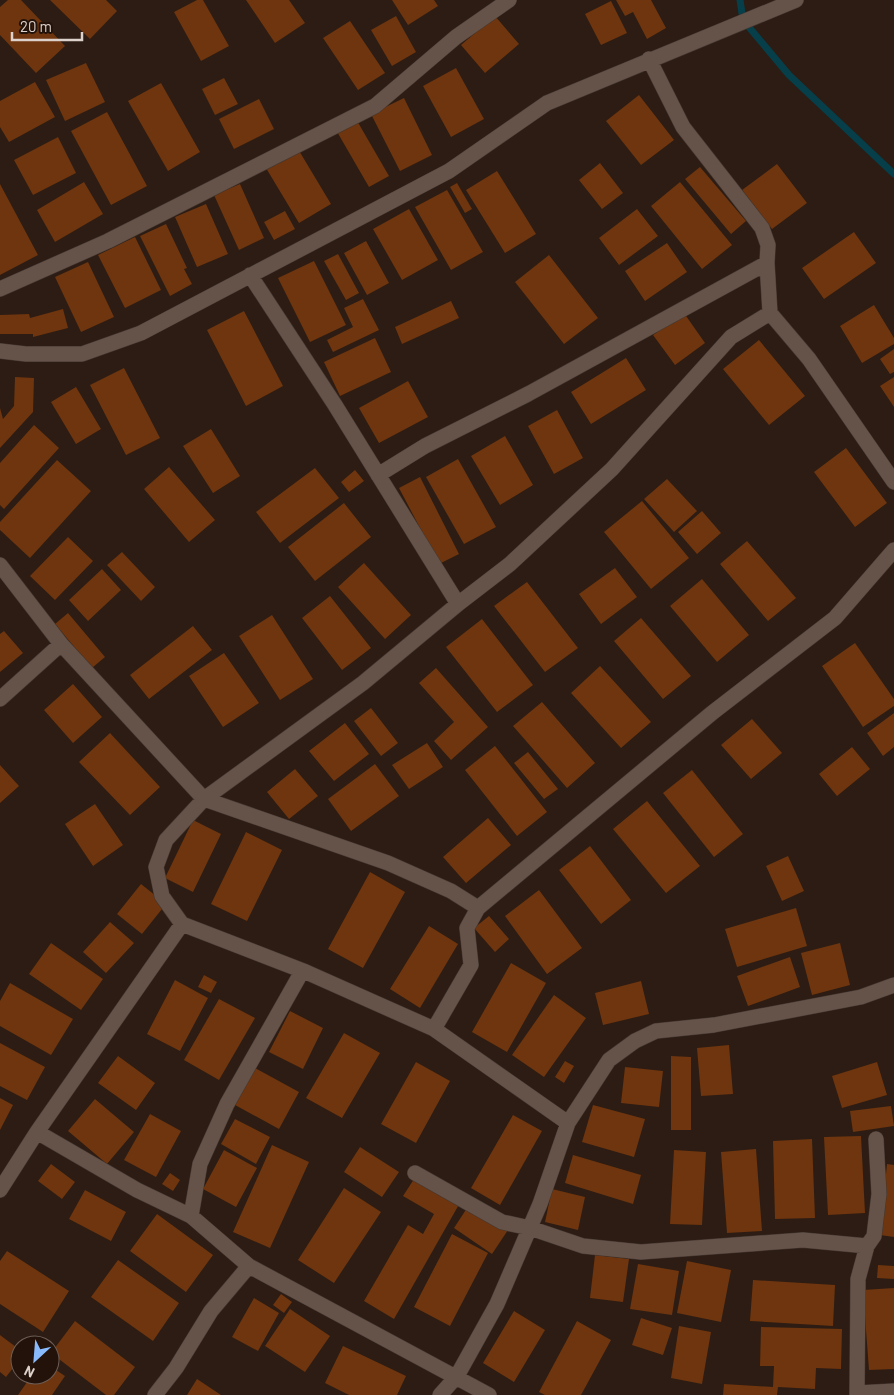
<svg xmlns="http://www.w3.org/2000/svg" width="894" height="1395" font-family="Barlow,sans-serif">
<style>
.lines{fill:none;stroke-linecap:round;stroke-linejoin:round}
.stream{stroke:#063f49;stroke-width:7}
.building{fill:#6e350e}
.minor-casing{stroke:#433731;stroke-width:16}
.minor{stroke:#655248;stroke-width:15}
</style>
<rect width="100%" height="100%" fill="#2c1c13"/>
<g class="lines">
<path class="stream" d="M 740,0 L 743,20 L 789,75 L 894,174"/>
</g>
<path class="building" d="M 8,0 L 21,0 L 65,46 L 36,73 L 0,35 L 0,7 Z
M 50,0 L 106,0 L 117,11 L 90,39 Z
M 197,0 L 203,0 L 229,46 L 201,61 L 174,12 Z
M 246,0 L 289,0 L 305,23 L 275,43 Z
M 392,0 L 434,0 L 438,6 L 408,25 Z
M 616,0 L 651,0 L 666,28 L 647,39 L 633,12 L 625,16 Z
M 611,1 L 627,33 L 601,45 L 585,14 Z
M 396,16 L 416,52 L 392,66 L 371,30 Z
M 495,16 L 519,44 L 485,73 L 461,45 Z
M 350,21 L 385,73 L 358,90 L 323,38 Z
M 86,63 L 105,102 L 65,121 L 46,80 Z
M 456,68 L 484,119 L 451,137 L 423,86 Z
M 224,78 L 238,104 L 215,115 L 202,89 Z
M 35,82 L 55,117 L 9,142 L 0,127 L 0,101 Z
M 161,83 L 200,152 L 168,171 L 128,101 Z
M 639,95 L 674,140 L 641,165 L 606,121 Z
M 404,98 L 432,155 L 400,171 L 371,114 Z
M 259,99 L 274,129 L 234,149 L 219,119 Z
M 107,112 L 147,186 L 111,205 L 71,131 Z
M 356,119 L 389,176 L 369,187 L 336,130 Z
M 58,137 L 76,173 L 33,195 L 14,160 Z
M 298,149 L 331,204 L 299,223 L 266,168 Z
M 600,163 L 623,193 L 602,209 L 579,180 Z
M 777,164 L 807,203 L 772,229 L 742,190 Z
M 700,167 L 746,221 L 731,234 L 685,179 Z
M 497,171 L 536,234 L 505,253 L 466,190 Z
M 84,182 L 103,214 L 55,242 L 37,210 Z
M 680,182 L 732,245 L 702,269 L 651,206 Z
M 457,183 L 472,209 L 465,213 L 450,187 Z
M 0,184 L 38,255 L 0,275 Z
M 240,184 L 264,238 L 239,250 L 214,195 Z
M 447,190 L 483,252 L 451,270 L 415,207 Z
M 206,204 L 228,254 L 197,267 L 175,217 Z
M 409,209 L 438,260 L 402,280 L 373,229 Z
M 637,209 L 658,236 L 619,265 L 599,238 Z
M 285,211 L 295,229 L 274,240 L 264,222 Z
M 166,224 L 187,268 L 184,269 L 192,284 L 170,296 L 140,236 Z
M 854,232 L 876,263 L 824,299 L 802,268 Z
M 135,237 L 161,290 L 125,308 L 98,255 Z
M 366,241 L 389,283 L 367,295 L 344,253 Z
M 667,243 L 687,272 L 645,301 L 625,271 Z
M 338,254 L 359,293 L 346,300 L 324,261 Z
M 549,255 L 598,318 L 564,344 L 515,282 Z
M 314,261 L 346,325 L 310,342 L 278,278 Z
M 88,262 L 114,317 L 81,332 L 55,277 Z
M 363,299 L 379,330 L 333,352 L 327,340 L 353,327 L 344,308 Z
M 451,301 L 459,318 L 402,344 L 395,327 Z
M 874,305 L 894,338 L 894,344 L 862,363 L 840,326 Z
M 63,309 L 68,328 L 33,337 L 33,334 L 0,334 L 0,315 L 29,314 L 30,318 Z
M 244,311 L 283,386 L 246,406 L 207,330 Z
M 684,313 L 705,343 L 675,365 L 653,335 Z
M 375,338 L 391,372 L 340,396 L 324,362 Z
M 759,340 L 805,396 L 769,425 L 723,369 Z
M 894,349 L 894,372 L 890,374 L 880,359 Z
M 626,358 L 646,390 L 591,424 L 571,392 Z
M 124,368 L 160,438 L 126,455 L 90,385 Z
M 15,377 L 34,378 L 33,412 L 0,448 L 0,408 L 3,419 L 14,406 Z
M 894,377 L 894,407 L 880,386 Z
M 408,381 L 428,417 L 379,443 L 359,408 Z
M 76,387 L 101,429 L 76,444 L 51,402 Z
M 557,410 L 583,458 L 554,474 L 528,426 Z
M 34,425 L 59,448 L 4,509 L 0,505 L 0,463 Z
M 211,429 L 240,476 L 213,493 L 183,446 Z
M 505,436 L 533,485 L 500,505 L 471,456 Z
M 846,448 L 887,503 L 855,527 L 814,472 Z
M 458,459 L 496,527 L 464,544 L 426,477 Z
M 57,460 L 91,491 L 30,558 L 0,530 L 0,522 Z
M 169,467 L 215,520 L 189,542 L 144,489 Z
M 315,468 L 339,498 L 280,543 L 256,512 Z
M 355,470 L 364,481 L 349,492 L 341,482 Z
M 420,477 L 459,554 L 439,564 L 399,488 Z
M 667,479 L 697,511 L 674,532 L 644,499 Z
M 642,501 L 689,558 L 651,589 L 604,532 Z
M 344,503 L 371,537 L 315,581 L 288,547 Z
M 702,511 L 721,533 L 697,554 L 678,532 Z
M 68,537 L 93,561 L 55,600 L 30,576 Z
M 747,541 L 796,598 L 768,621 L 720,564 Z
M 122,552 L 155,587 L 141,601 L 107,565 Z
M 364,563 L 411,615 L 385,639 L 338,587 Z
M 615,568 L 637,597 L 601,624 L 579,594 Z
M 102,569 L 121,590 L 88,621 L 69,600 Z
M 702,579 L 749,635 L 717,662 L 670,606 Z
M 527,582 L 578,648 L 545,672 L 494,606 Z
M 330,596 L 371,648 L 342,670 L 302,618 Z
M 68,613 L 105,657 L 92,668 L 55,624 Z
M 272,615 L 313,679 L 280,700 L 239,636 Z
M 641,618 L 691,676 L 663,699 L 614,641 Z
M 482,619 L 533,685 L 497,712 L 446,647 Z
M 193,626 L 212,650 L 149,699 L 130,675 Z
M 4,631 L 23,653 L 0,672 L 0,634 Z
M 855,643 L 894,699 L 894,706 L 863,727 L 822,666 Z
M 224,653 L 259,703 L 223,727 L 189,676 Z
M 600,666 L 651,722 L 621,748 L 571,693 Z
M 436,668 L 488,727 L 451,760 L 434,741 L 454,722 L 419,683 Z
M 73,684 L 102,717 L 73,743 L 44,710 Z
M 542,702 L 595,763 L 567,788 L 513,726 Z
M 371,708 L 398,743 L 381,756 L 354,721 Z
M 894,713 L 894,747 L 883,756 L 867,733 Z
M 752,719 L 782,753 L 751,779 L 721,745 Z
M 345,723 L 369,754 L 334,781 L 309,751 Z
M 110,733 L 160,787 L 130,815 L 79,762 Z
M 427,743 L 443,767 L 409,789 L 392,765 Z
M 495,746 L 547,812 L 517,836 L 465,770 Z
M 852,747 L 870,769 L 837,796 L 819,774 Z
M 528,752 L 558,789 L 544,799 L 514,763 Z
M 375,764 L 399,796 L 351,831 L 328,799 Z
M 0,765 L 19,786 L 0,803 Z
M 295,769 L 318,796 L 289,819 L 267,792 Z
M 692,770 L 743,834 L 714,857 L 663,793 Z
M 647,801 L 700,866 L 666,893 L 613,829 Z
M 95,804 L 123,845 L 93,866 L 65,824 Z
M 488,818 L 511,845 L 466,883 L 443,857 Z
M 193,820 L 221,834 L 193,892 L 165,878 Z
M 246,832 L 282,850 L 247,921 L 211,904 Z
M 590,846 L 631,900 L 601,924 L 559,870 Z
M 788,856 L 804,891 L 782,901 L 766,866 Z
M 370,872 L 405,892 L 363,968 L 328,949 Z
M 141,884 L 166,904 L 142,934 L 117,914 Z
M 539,890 L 582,948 L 547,974 L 505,916 Z
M 796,908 L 807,946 L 737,967 L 725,929 Z
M 489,916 L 509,939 L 495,952 L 474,928 Z
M 110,922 L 134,943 L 106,973 L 83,952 Z
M 429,926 L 458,944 L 420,1008 L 390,989 Z
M 51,943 L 103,979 L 81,1010 L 29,974 Z
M 840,943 L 850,985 L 812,995 L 801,953 Z
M 790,957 L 800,987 L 748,1006 L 737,976 Z
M 511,963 L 546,983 L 507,1052 L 472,1032 Z
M 204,975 L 217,982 L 211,993 L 198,987 Z
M 175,980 L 208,998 L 180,1051 L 147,1034 Z
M 641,981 L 649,1014 L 603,1025 L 595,993 Z
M 10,983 L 73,1019 L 51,1055 L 0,1026 L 0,1001 Z
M 554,995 L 586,1018 L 544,1077 L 512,1055 Z
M 219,999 L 255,1018 L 219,1080 L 184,1060 Z
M 290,1011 L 323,1028 L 303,1069 L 269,1052 Z
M 344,1033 L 380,1053 L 342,1118 L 306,1098 Z
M 0,1043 L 45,1067 L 27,1100 L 0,1086 Z
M 729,1045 L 733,1094 L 701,1096 L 697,1048 Z
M 118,1056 L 155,1083 L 136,1110 L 98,1083 Z
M 671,1056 L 691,1057 L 691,1130 L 671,1130 Z
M 565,1061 L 574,1066 L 564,1083 L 555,1077 Z
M 416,1062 L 450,1081 L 416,1143 L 381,1124 Z
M 877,1062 L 887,1095 L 842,1108 L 832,1076 Z
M 625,1067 L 663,1071 L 659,1107 L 621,1103 Z
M 255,1068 L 299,1092 L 279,1129 L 235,1105 Z
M 0,1098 L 13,1105 L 0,1130 Z
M 95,1099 L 134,1132 L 107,1164 L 68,1131 Z
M 593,1105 L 645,1119 L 634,1157 L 582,1142 Z
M 891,1106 L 894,1126 L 853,1132 L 850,1111 Z
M 150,1114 L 181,1131 L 156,1177 L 124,1160 Z
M 513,1115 L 542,1131 L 500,1205 L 471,1188 Z
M 235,1119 L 270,1137 L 256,1164 L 221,1144 Z
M 861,1136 L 865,1213 L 828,1215 L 824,1137 Z
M 812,1139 L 815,1218 L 775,1219 L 773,1141 Z
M 272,1145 L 309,1162 L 270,1248 L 233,1232 Z
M 360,1147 L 399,1172 L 382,1197 L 344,1172 Z
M 756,1149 L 762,1231 L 727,1233 L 721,1152 Z
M 224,1150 L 257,1168 L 236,1207 L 203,1189 Z
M 674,1150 L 706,1152 L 702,1225 L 670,1224 Z
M 573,1155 L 641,1175 L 633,1204 L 565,1183 Z
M 51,1164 L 75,1182 L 62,1199 L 38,1181 Z
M 887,1164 L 894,1165 L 894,1237 L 880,1235 Z
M 170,1173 L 180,1180 L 173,1191 L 162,1184 Z
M 416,1176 L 461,1201 L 394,1319 L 364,1301 L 408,1225 L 423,1234 L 434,1214 L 403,1196 Z
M 344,1188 L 381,1212 L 334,1283 L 298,1260 Z
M 552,1189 L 585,1197 L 578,1230 L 545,1222 Z
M 85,1190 L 126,1212 L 111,1241 L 69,1219 Z
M 469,1205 L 508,1230 L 492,1254 L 454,1228 Z
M 157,1214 L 213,1255 L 186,1292 L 130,1251 Z
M 452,1234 L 488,1253 L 450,1326 L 414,1307 Z
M 7,1251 L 69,1291 L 43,1332 L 0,1304 L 0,1261 Z
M 595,1255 L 629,1259 L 623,1302 L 590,1298 Z
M 118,1260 L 179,1303 L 153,1341 L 91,1297 Z
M 687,1261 L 731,1270 L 721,1322 L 677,1313 Z
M 638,1264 L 679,1271 L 672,1315 L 630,1309 Z
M 878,1265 L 894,1266 L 894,1279 L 877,1278 Z
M 753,1280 L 835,1285 L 833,1326 L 750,1321 Z
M 894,1288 L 894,1369 L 869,1370 L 863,1290 Z
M 281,1294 L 292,1302 L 284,1313 L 273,1305 Z
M 254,1298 L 279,1313 L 258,1351 L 232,1337 Z
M 290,1309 L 330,1336 L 305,1372 L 265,1346 Z
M 514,1311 L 545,1330 L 514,1382 L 483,1363 Z
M 641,1318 L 672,1328 L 663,1355 L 632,1345 Z
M 75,1321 L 135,1367 L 114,1395 L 106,1395 L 51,1353 Z
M 577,1321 L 611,1340 L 581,1395 L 545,1395 L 539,1392 Z
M 679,1326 L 711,1332 L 702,1384 L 671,1378 Z
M 761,1327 L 842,1329 L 841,1369 L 816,1368 L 815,1389 L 778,1387 L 777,1395 L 723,1395 L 724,1384 L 773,1387 L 774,1366 L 760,1366 Z
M 0,1335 L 20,1350 L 20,1359 L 6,1377 L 0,1372 Z
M 343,1346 L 406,1376 L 397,1395 L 349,1395 L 325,1383 Z
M 50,1366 L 65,1376 L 52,1395 L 18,1395 L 32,1375 L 50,1375 Z
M 197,1379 L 221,1395 L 187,1395 Z"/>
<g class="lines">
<defs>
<path id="minor" d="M 649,59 L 683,127 L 762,228 L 768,245 L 767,263 L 770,313 L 809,359 L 894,482
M 250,275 L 335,405 L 458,604
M 0,289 L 108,241 L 375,106 L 456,37 L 509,0
M 0,351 L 26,354 L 82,354 L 141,333 L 449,171 L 547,103 L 796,0
M 378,475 L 425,446 L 528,394 L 767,263
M 0,565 L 61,644 L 204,799 L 388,863 L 451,891 L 478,908
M 0,699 L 61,644
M 434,1029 L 471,965 L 467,928 L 478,908 L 712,713 L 835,618 L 894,550
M 568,1123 L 434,1029 L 306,972 L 182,924 L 162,896 L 156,867 L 166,840 L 204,799 L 363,683 L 458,604 L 510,564 L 612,469 L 731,337 L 770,313
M 37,1132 L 137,1190 L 191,1216 L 249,1266 L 489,1395
M 415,1173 L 502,1222 L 530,1228 L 583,1246 L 641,1252 L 803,1240 L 867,1246
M 0,1190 L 37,1132 L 182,924
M 191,1216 L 200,1164 L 227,1104 L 300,975 L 306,972
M 857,1393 L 894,1391
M 155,1395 L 176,1368 L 211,1311 L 249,1266
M 440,1395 L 457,1376 L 497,1304 L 540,1204 L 568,1123 L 609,1060 L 635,1041 L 656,1031 L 714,1025 L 861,997 L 894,985
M 857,1395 L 858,1279 L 867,1246 L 874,1236 L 879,1194 L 876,1139"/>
</defs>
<use href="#minor" class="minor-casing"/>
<use href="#minor" class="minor"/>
</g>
<g transform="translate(35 1360) rotate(206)"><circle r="24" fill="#22120a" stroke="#6d5e57"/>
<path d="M0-4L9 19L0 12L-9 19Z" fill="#89bafc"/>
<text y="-8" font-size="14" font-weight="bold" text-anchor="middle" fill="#ddd1cb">N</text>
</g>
<path d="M12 32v8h70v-8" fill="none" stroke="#ddd1cb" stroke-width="2.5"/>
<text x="20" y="32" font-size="15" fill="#ddd1cb" stroke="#22120a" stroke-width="4" paint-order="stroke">20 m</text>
</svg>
